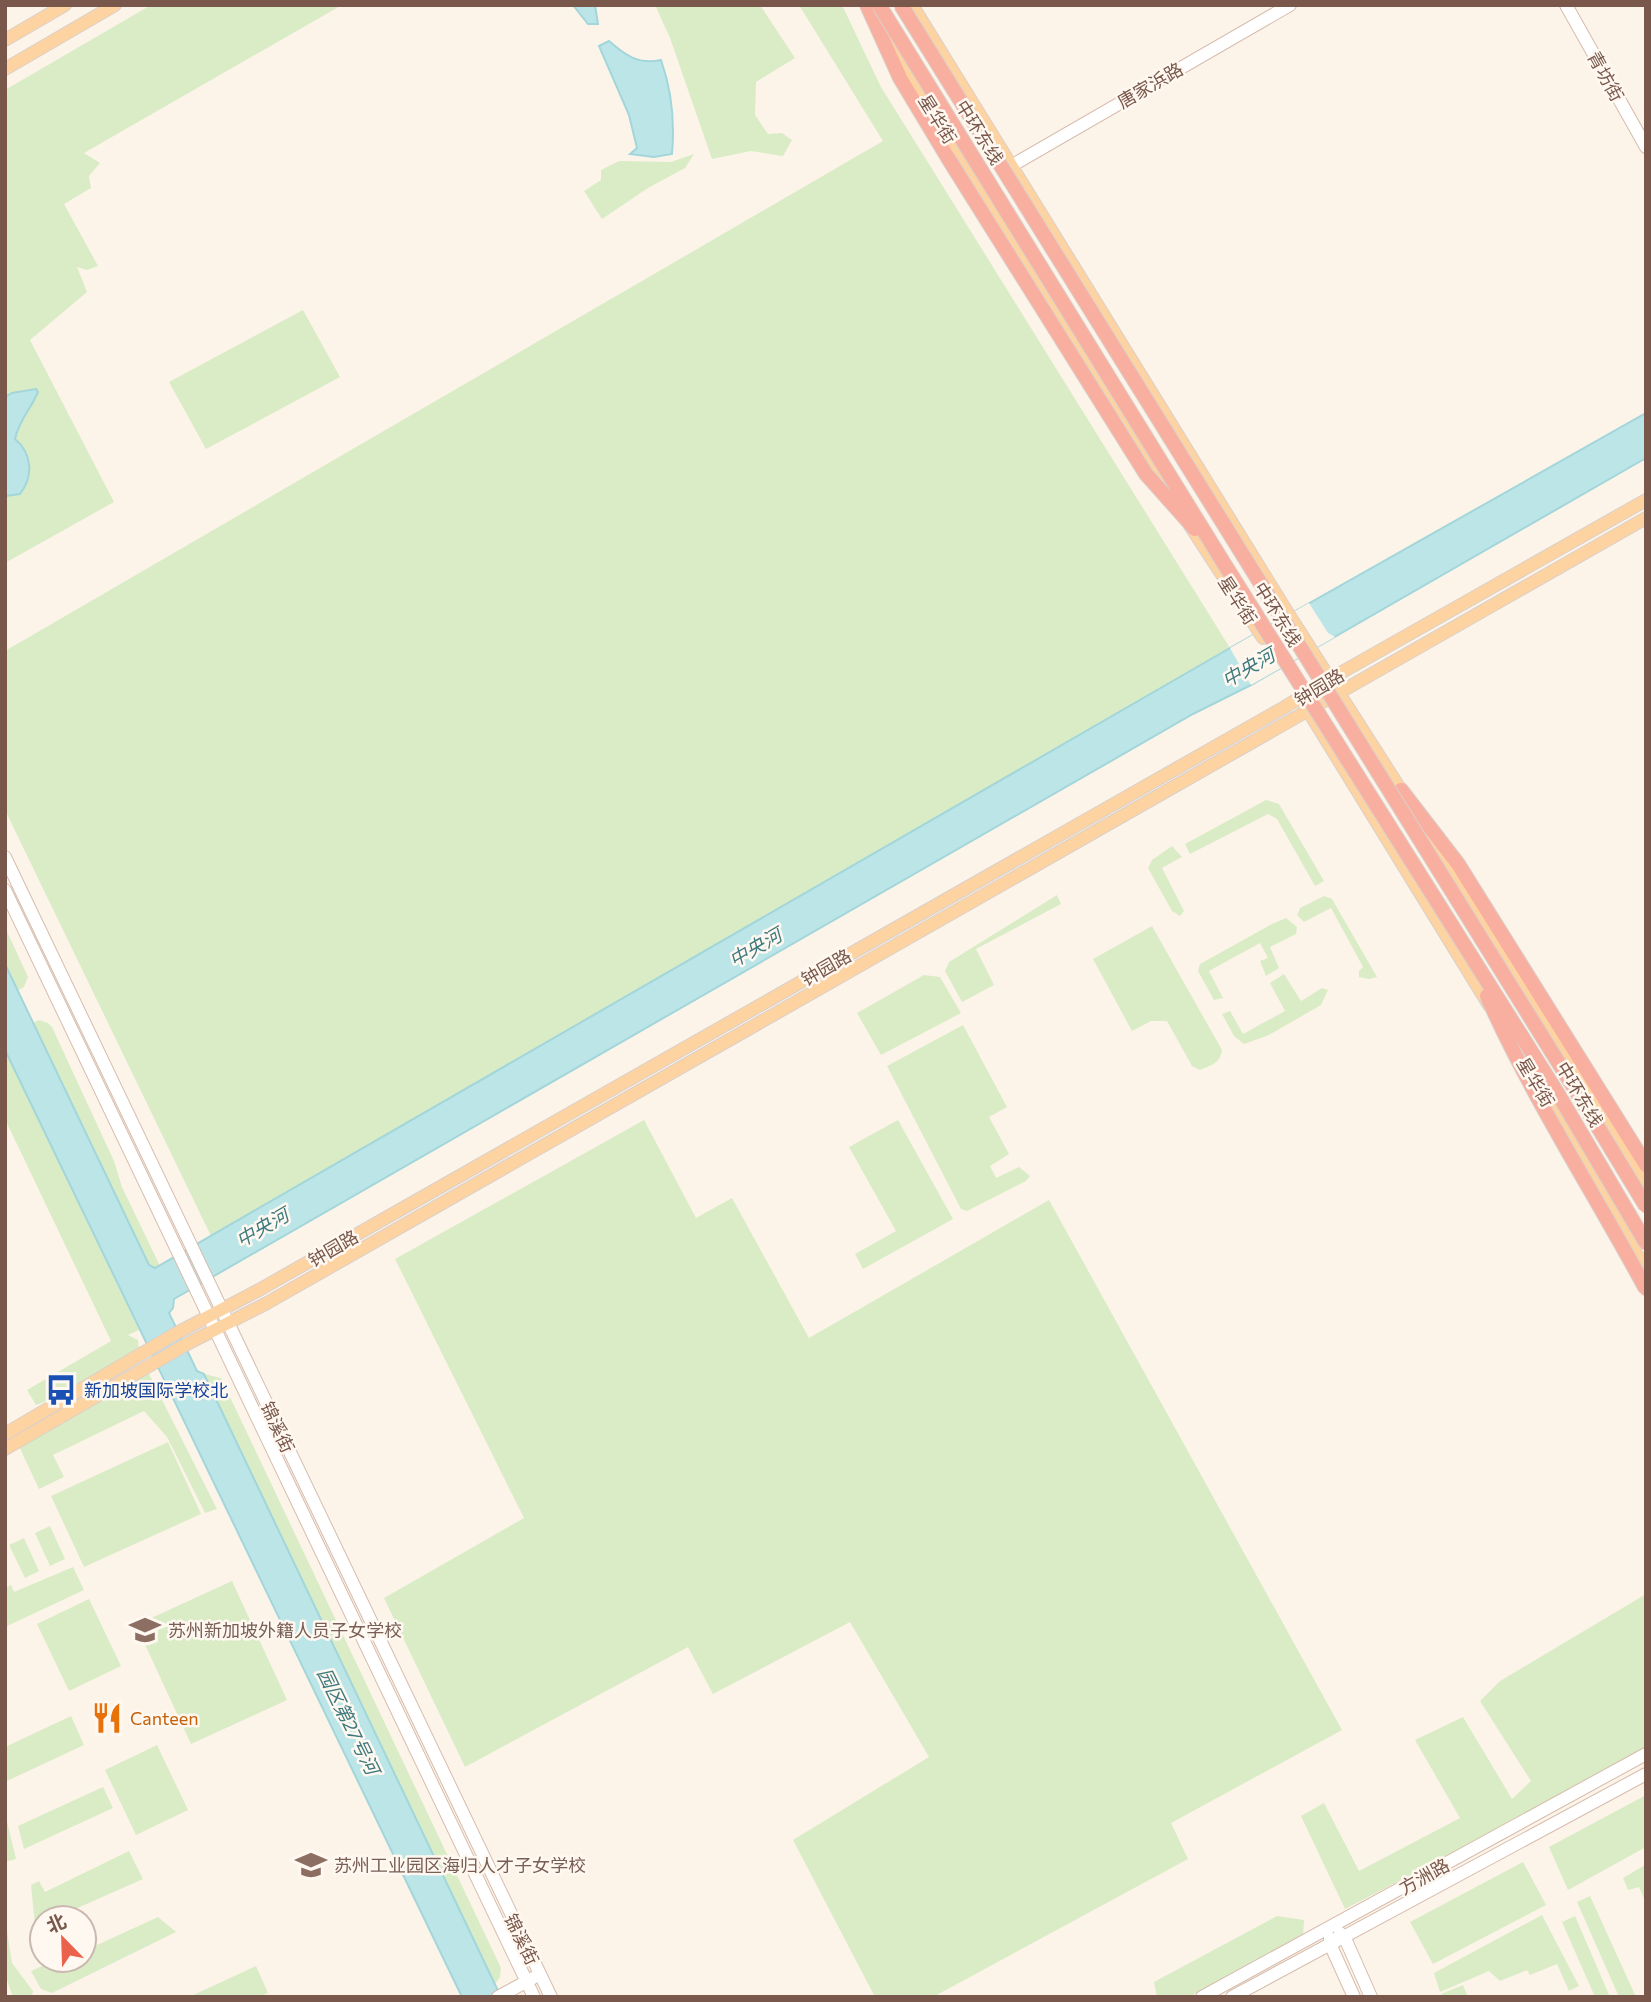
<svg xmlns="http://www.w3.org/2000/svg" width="1651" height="2002" font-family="Commissioner,'Noto Sans SC',sans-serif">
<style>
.green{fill:#d9ecc6}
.water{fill:#bce5e8;stroke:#a2d6da;stroke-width:2}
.pier{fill:#fdf4e9}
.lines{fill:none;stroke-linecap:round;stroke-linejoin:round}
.secondary-casing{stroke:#d6bcad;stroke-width:14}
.primary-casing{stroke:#d9d0cd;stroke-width:14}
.highway-casing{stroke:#d9d0cd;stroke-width:16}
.secondary{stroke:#fff;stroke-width:12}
.primary{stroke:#fdd3a1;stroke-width:12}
.highway{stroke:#f9af9f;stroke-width:14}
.highway-bridge-casing{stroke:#d9d0cd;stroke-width:16;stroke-linecap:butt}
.highway-bridge{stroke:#f9af9f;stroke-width:14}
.labels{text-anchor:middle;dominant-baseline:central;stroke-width:5;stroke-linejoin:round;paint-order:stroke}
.street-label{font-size:18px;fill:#79584b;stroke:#fff8f1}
.transit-label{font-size:18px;fill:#164399;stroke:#fff8f1;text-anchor:start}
.education-label{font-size:18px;fill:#785e54;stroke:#fff8f1;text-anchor:start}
.food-label{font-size:18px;fill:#c56008;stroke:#fff8f1;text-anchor:start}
.water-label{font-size:19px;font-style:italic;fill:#3e797e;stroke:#fff8f1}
</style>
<rect width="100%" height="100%" fill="#fdf4e9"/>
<path class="green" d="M 151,5 L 342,5 L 84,153 L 100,163 L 89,176 L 91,188 L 64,204 L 98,266 L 87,270 L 77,267 L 87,292 L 30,340 L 114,502 L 5,563 L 5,90 Z
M 655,5 L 760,5 L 795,58 L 756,82 L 755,115 L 768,134 L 782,133 L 792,140 L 783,156 L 751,151 L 712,159 L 670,38 Z
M 799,5 L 842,5 L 881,87 L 1230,648 L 211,1236 L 5,810 L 5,651 L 883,141 Z
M 694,154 L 685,168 L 648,188 L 602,219 L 584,191 L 601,180 L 601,170 L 619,161 L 671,162 Z
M 303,310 L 340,377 L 206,449 L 169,382 Z
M 1266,800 L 1279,804 L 1324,881 L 1315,886 L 1277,819 L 1268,814 L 1190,854 L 1185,844 Z
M 1172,846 L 1182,857 L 1162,868 L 1184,911 L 1180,916 L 1172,911 L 1148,868 L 1152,860 Z
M 1057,895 L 1061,904 L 976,949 L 994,985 L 962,1002 L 945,971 L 949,962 Z
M 1324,896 L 1332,899 L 1377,977 L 1369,979 L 1359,977 L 1359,971 L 1363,967 L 1331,908 L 1304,922 L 1297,915 L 1300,908 Z
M 1286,918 L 1297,927 L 1296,934 L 1270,947 L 1279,968 L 1266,976 L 1260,961 L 1268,958 L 1260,943 L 1209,971 L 1223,998 L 1214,1000 L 1198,971 L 1200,964 L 1272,924 Z
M 1152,926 L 1222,1050 C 1220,1063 1212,1065 1200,1070 L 1192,1066 L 1167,1021 L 1151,1021 L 1132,1031 L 1093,959 Z
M 5,927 L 28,977 L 24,987 L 17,991 L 5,964 Z
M 1284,974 L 1301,1001 L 1322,988 L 1328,990 L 1321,1005 L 1269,1035 L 1244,1044 L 1234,1036 L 1222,1014 L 1230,1011 L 1243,1034 L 1285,1011 L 1270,983 Z
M 924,975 L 940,977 L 961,1013 L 881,1055 L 857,1013 Z
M 39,1020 L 48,1023 L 52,1027 L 114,1161 L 122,1187 L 160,1266 L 155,1268 L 149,1265 L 33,1023 Z
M 963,1025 L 1007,1107 L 989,1117 L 1009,1154 L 990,1166 L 996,1178 L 1019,1167 L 1030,1176 L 1026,1181 L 967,1211 L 961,1209 L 887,1066 Z
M 5,1050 L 139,1330 L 128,1335 L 138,1340 L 139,1349 L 57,1397 L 36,1405 L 27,1390 L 111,1341 L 5,1119 Z
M 644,1120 L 696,1218 L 732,1198 L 809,1338 L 1049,1200 L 1342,1730 L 1171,1823 L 1188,1859 L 933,1997 L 875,1997 L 793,1840 L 929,1757 L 850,1622 L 713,1694 L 688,1647 L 465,1767 L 384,1598 L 524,1518 L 395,1259 Z
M 898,1120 L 953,1219 L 863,1269 L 855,1254 L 896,1231 L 849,1147 Z
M 146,1368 L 217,1509 L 205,1513 L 167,1437 L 144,1411 L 53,1455 L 64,1477 L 39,1489 L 17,1442 Z
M 204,1374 L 221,1378 L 501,1968 L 500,1977 L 495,1984 Z
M 168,1442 L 201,1514 L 84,1567 L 51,1496 Z
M 50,1526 L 65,1559 L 50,1566 L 35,1533 Z
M 24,1538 L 39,1571 L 25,1578 L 9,1545 Z
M 73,1567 L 84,1590 L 5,1627 L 5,1588 L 11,1585 L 14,1592 Z
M 232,1581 L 287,1700 L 191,1744 L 136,1625 Z
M 1646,1594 L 1646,1747 L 1551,1802 L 1345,1909 L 1301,1816 L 1324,1803 L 1359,1871 L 1460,1818 L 1415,1740 L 1463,1717 L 1512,1799 L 1531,1781 L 1480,1701 L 1500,1681 Z
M 89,1599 L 121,1666 L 69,1691 L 37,1624 Z
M 71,1716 L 84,1745 L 7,1781 L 5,1776 L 5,1747 Z
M 157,1745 L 188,1810 L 136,1835 L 105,1770 Z
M 103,1787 L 113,1808 L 24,1849 L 18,1826 Z
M 1646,1795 L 1646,1847 L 1568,1890 L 1549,1847 Z
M 5,1813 L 16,1859 L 5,1862 Z
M 129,1851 L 143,1879 L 55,1918 L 42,1918 L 42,1924 L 35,1926 L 31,1885 L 39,1881 L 45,1892 Z
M 1523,1862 L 1546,1905 L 1433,1964 L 1410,1922 Z
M 1645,1865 L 1646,1866 L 1646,1903 L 1639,1887 L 1628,1890 L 1623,1878 Z
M 1590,1896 L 1636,1997 L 1619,1997 L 1577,1902 Z
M 1542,1915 L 1579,1986 L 1569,1991 L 1557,1964 L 1530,1975 L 1527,1970 L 1500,1981 L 1489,1971 L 1440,1992 L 1434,1973 Z
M 1277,1916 L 1304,1920 L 1303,1936 L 1189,1997 L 1157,1997 L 1154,1982 Z
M 1575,1916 L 1610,1997 L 1595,1997 L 1562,1922 Z
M 158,1917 L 176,1932 L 52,1993 L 41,1989 L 31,1971 L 55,1960 L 57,1963 L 64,1960 L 84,1960 L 84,1951 Z
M 5,1918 L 12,1963 L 33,1991 L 32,1997 L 13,1997 L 5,1975 Z
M 256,1966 L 268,1993 L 259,1997 L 189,1997 Z
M 1463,1985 L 1468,1997 L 1442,1997 L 1441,1994 Z"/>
<path class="water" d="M 573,5 L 595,5 L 598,24 L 588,24 Z
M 609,41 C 625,55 638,65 661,60 C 672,91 675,120 672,154 L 654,157 L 630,154 L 637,148 L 629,115 L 599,46 Z
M 36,389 L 38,392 C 31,409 19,420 15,439 C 32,453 34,476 20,494 L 5,496 L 5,397 L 12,393 Z
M 1646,413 L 1646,458 L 1251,685 L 1193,714 L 174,1299 L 173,1308 L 169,1313 L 197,1371 L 204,1374 L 501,1997 L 462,1997 L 5,1050 L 5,964 L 149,1265 L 155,1268 L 1230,648 Z"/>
<path class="pier" d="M 1309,603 L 1328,633 L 1335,637 L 1251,685 L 1230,648 Z"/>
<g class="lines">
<defs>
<path id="secondary" d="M 1566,5 L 1646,147
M 1011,166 L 1290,5
M 5,857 L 551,1997
M 5,890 L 534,1997
M 1340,1933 L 1344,1936 L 1371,1997
M 1330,1938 L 1330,1944 L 1354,1997
M 498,1997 L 533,1978
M 1202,1997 L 1646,1754
M 1232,1997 L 1646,1774"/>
<path id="primary" d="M 912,5 L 1289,615 L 1406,798
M 887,36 L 1168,491
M 5,40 L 65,5
M 5,69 L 115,5
M 1189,524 L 1263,638
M 1304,704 L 1489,1005
M 1430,837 L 1646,1188
M 1537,1083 L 1646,1270
M 5,1434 L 175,1334 L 259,1290 L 1283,708 L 1344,671 L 1646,500
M 5,1449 L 187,1344 L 267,1303 L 1646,518"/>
<path id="highway" d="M 867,5 L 900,78 L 948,158
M 1401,790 L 1458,864 L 1646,1165"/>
</defs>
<use href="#secondary" class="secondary-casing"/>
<use href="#primary" class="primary-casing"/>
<use href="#highway" class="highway-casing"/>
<use href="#secondary" class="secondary"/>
<use href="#primary" class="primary"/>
<use href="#highway" class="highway"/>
<defs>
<path id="highway-bridge" d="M 879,5 L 1223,562 L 1558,1094 L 1646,1243
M 901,5 L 1573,1086 L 1646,1206
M 948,158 L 1146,474 L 1195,529
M 1487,996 C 1532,1097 1593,1191 1646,1289"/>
</defs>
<use href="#highway-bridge" class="highway-bridge-casing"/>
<use href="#highway-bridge" class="highway-bridge"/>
</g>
<defs>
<symbol id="bus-bare" viewBox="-9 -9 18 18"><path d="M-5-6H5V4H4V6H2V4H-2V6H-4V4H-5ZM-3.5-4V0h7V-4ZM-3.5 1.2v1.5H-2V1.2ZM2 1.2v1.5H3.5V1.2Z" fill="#1a4fb4" stroke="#fff8f1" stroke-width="2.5" paint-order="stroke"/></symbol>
<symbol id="school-bare" viewBox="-9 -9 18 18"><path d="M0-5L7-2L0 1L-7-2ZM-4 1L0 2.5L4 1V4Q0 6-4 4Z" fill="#8d6e63" stroke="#fff8f1" stroke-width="2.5" paint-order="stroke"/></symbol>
<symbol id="restaurant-bare" viewBox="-9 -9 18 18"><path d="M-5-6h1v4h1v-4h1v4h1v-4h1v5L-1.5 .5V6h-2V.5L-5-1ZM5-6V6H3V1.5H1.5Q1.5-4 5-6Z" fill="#e8710a" stroke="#fff8f1" stroke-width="2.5" paint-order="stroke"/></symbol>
</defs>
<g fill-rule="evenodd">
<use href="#bus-bare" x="39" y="1368" width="44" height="44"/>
<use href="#school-bare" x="123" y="1608" width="44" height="44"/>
<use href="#restaurant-bare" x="85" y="1696" width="44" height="44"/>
<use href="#school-bare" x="289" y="1843" width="44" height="44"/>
</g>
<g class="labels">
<g class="street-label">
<text transform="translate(1606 76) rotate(61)">青坊街</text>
<text transform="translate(1150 85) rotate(-30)">唐家浜路</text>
<text transform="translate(938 119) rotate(58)">星华街</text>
<text transform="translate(980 132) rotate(58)">中环东线</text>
<text transform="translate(1238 600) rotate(57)">星华街</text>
<text transform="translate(1278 614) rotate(58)">中环东线</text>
<text transform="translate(1319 687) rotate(-31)">钟园路</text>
<text transform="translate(826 967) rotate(-30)">钟园路</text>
<text transform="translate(1536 1082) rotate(59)">星华街</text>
<text transform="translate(1580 1094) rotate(59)">中环东线</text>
<text transform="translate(333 1248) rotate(-30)">钟园路</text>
<text transform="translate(278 1427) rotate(65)">锦溪街</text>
<text transform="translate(1424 1876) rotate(-29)">方洲路</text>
<text transform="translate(522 1939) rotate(64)">锦溪街</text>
</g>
<g class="transit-label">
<text x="84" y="1390">新加坡国际学校北</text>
</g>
<g class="education-label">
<text x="168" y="1630">苏州新加坡外籍人员子女学校</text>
<text x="334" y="1865">苏州工业园区海归人才子女学校</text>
</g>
<g class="food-label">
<text x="130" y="1718">Canteen</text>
</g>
<g class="water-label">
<text transform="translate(1248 667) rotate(-30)">中央河</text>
<text transform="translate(755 947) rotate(-30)">中央河</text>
<text transform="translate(262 1227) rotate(-30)">中央河</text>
<text transform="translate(349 1721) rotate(64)">园区第27号河</text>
</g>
</g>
<rect width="1651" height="2002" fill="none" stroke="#79584b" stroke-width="14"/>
<g transform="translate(63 1939) rotate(337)"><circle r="33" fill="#fff8f1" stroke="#c9b8af" stroke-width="2"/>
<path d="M0-5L12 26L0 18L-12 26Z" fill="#ea624c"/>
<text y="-10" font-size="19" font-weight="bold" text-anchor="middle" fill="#79584b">北</text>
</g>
</svg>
